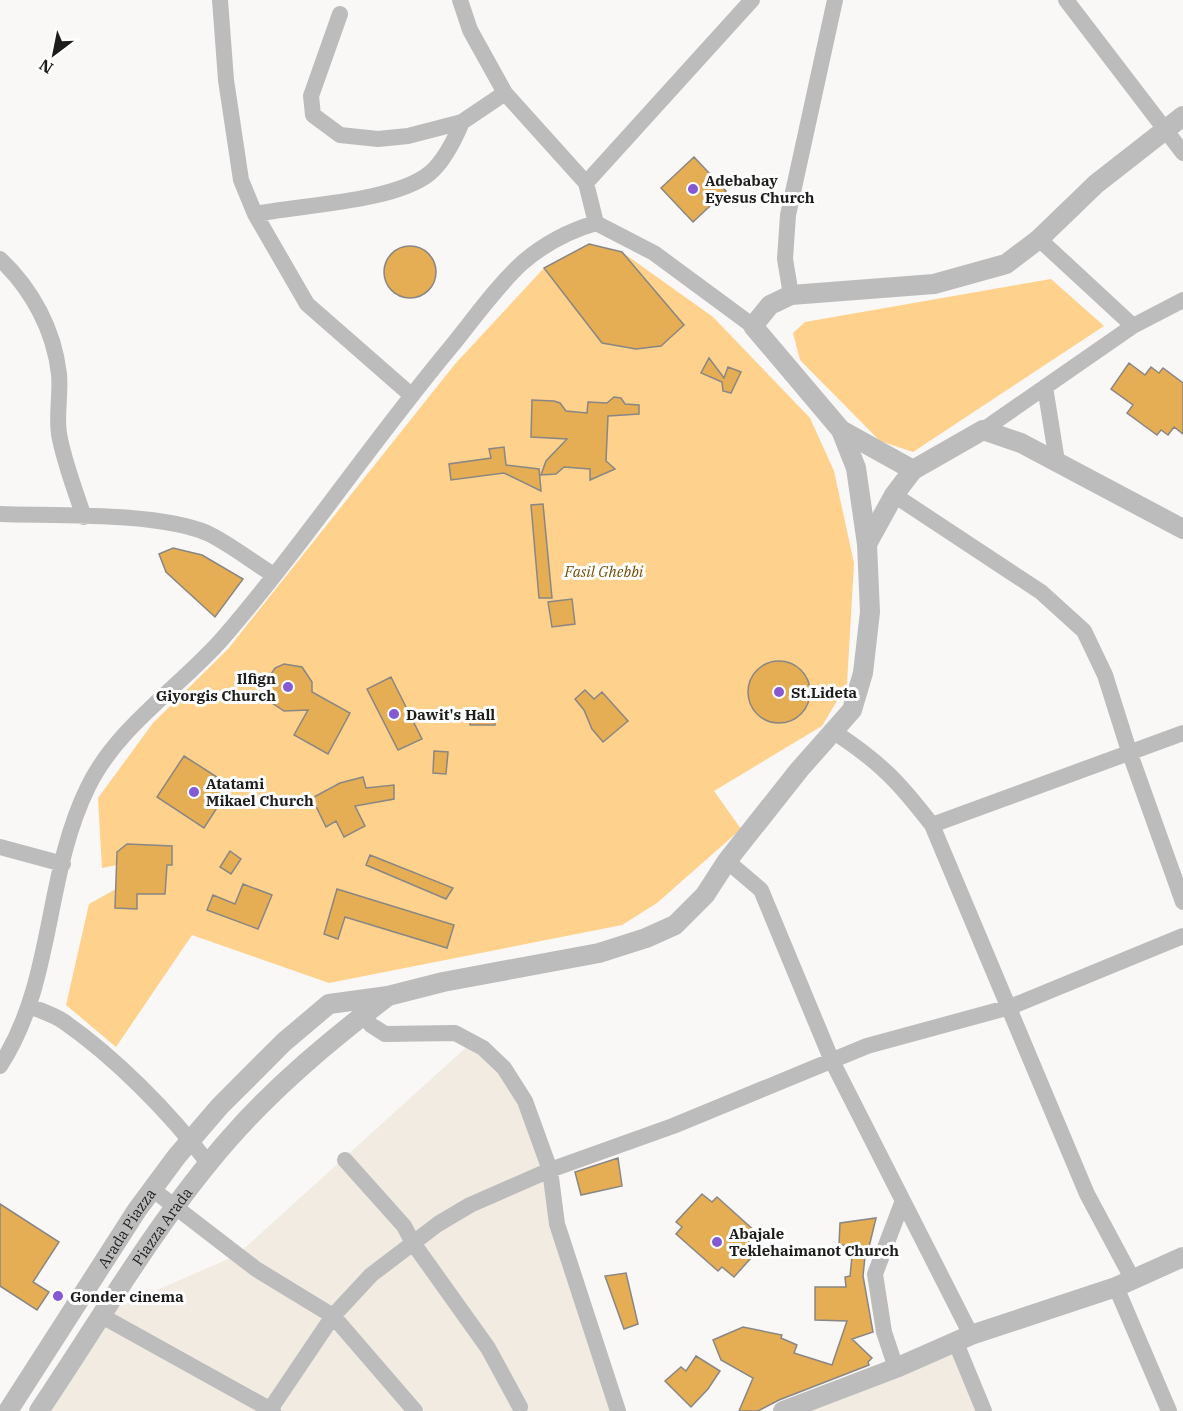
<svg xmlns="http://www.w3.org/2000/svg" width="1183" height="1411" font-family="'IBM Plex Serif',serif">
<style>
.built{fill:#f2ebe2}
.green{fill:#fed18d}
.building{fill:#e5ad54;stroke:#898784;stroke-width:1.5}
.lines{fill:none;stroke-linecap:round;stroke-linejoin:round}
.minor{stroke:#bcbcbd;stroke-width:16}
.tertiary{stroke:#bcbcbd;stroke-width:20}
.poi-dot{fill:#8559d2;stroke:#fff;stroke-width:2}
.labels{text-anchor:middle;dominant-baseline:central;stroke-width:6;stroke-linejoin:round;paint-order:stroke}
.poi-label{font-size:15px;font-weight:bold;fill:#1d1d1c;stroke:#fff;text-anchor:start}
.park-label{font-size:15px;font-style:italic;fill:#724d04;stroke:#fff}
.street-label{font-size:15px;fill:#1d1d1c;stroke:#fff}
</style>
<rect width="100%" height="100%" fill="#faf8f6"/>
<path class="built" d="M 472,1042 L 525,1101 L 618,1411 L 47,1411 L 100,1315 L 237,1255 Z
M 956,1343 L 984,1411 L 788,1411 Z"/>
<path class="green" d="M 589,244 L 622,252 L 713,317 L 810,418 L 834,471 L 854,563 L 847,684 L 822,726 L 714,791 L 741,829 L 657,903 L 622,925 L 329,983 L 192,935 L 116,1047 L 66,1005 L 89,904 L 116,889 L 117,865 L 102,868 L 98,798 L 153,723 L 228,649 L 455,364 L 544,268 Z
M 1051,279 L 1104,326 L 913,452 L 880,441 L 800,360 L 793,333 L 805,322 Z"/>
<path class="building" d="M 694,157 L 726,191 L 693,222 L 661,188 Z
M 589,244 L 622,252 L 684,325 L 661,346 L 636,349 L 602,343 L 544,268 Z
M384 272a26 26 0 1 1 52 0a26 26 0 1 1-52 0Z
M 709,358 L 724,378 L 728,367 L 741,372 L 731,393 L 723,391 L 722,382 L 701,373 Z
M 1129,363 L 1145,375 L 1151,367 L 1159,373 L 1163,368 L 1183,383 L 1183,434 L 1174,427 L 1168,435 L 1161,430 L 1157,435 L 1127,413 L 1133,405 L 1111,389 Z
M 614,397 L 621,398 L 625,404 L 639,405 L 639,414 L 608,416 L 606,461 L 615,469 L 590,480 L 590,469 L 564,467 L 556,474 L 541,475 L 546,461 L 567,439 L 531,437 L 532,400 L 554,401 L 560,403 L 566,411 L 587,413 L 588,402 L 607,403 Z
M 504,447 L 506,465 L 539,469 L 541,491 L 504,473 L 451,480 L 449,464 L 491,458 L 489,449 Z
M 543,504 L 552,598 L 539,598 L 531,505 Z
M 173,548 L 202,555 L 243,579 L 215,617 L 166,572 L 159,554 Z
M 572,599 L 575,624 L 552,627 L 548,602 Z
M748 692a31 31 0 1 1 62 0a31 31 0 1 1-62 0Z
M 284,664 L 302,667 L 312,682 L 312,692 L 350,713 L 328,754 L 294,735 L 308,710 L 284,711 L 269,701 L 265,683 L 275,668 Z
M 391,677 L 422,739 L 398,750 L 367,689 Z
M 585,690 L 594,699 L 602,692 L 628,721 L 603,742 L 592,729 L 584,710 L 575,699 Z
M 470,712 L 495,712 L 495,725 L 470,725 Z
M 434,751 L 448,752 L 446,774 L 433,773 Z
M 184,756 L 231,786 L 204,828 L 157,797 Z
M 363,777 L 366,788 L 394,785 L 394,799 L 355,806 L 365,826 L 344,837 L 336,821 L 326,827 L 312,798 L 340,783 Z
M 127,844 L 172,846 L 172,865 L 167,865 L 165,894 L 137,894 L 137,909 L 115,908 L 117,852 Z
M 230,851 L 241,859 L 231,874 L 220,867 Z
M 370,855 L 453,888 L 446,899 L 366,865 Z
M 243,884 L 272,895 L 258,929 L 207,910 L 213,895 L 235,904 Z
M 337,889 L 454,925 L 447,948 L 345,917 L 338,939 L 324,934 Z
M 618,1158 L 622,1186 L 581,1195 L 575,1172 Z
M 702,1194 L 712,1202 L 717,1197 L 757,1233 L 742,1250 L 751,1258 L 734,1277 L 722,1267 L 718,1271 L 676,1234 L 682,1227 L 676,1222 Z
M 0,1204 L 59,1242 L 33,1282 L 49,1292 L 37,1310 L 0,1286 Z
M 876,1218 L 869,1247 L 866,1247 L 863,1276 L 873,1332 L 852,1339 L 872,1358 L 868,1362 L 869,1365 L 779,1400 L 758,1411 L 739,1411 L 753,1378 L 721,1360 L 713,1340 L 743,1327 L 782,1335 L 781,1338 L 797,1345 L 794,1353 L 832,1365 L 847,1321 L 815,1320 L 815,1287 L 846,1287 L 845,1277 L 850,1276 L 853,1246 L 839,1245 L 840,1223 Z
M 626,1273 L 638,1324 L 624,1329 L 605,1276 Z
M 696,1356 L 720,1371 L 708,1389 L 691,1407 L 665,1381 L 681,1367 L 686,1371 Z"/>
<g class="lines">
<path class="minor" d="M 220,0 L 226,80 L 241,180 L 255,214 L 307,304 L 411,395
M 460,0 L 470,30 L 505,93 L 586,183 L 596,223
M 1066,0 L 1183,153
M 340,14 L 311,96 L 313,115 L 340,135 L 378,139 L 408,136 L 462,122 L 505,93
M 586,183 L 752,0
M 255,214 C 301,205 395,202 430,173 C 445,160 455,139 462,122
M 1039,239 L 1133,326
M 0,259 C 32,289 54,330 59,374 C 61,394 56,414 59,434 C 64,462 75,490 84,517
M 791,295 L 785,259 L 788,215 L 835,0
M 1045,387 L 1057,461
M 983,430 L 1133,326 L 1183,300
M 894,495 L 1041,592 L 1084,631 L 1105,675 L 1129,751 L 1183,902
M 0,514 C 57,516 156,512 207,533 C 227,542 254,563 274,575
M 834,732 C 880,762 899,782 932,825 L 1087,1194 L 1133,1280
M 932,825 L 1183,733
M 0,847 L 63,864
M 727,861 L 761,890 L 832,1061 L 971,1335
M 357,1005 L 371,1025 L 385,1034 L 455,1033 L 483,1048 L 504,1068 L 525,1101 L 550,1170 L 557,1224 L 618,1411
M 30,1006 C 41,1011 54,1015 63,1021 C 115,1057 170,1113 208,1163
M 0,1066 C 55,981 44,876 88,787 C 117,727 180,687 223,638 C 303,545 371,443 450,348 C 473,320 495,288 522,263 C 544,244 568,231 596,223 L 654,253 L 753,326
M 345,1160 L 404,1226 L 413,1243 L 488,1348 L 520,1407
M 152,1189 L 256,1269 L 333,1316 L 415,1411
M 1116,1287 L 1169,1411
M 100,1315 L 273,1411
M 956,1343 L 984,1411
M 896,1368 L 884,1332 L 875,1274 L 902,1203
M 269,1411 L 333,1316 L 371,1275 L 438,1224 L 470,1205 L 550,1170 L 673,1126 L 867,1046 L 1010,1007 L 1183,936"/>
<g class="tertiary">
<path d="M 841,430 L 913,470"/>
<path d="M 867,544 L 894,495 L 913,470 L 983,430 L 1021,443 L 1183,529"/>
<path id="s1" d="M 8,1411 L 137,1210 L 177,1156 L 220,1106 L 284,1042 L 329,1004 L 388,996 L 443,982 L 599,953 L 646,938 L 675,925 L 705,895 L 727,861 L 799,770 L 852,710 L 863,673 L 870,612 L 867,544 L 856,468 L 841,430 L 753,326 L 770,305 L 791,295 L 934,284 L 1006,264 L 1039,239 L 1096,184 L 1183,116"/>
<path id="s2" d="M 39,1411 C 101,1319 156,1222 229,1139 C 276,1085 332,1039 388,996"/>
<path d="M 783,1411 L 896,1368 L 971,1335 L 1116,1287 L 1183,1257"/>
</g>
</g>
<g class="poi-dot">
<circle cx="693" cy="189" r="6"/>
<circle cx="288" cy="687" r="6"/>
<circle cx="779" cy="692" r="6"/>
<circle cx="394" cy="714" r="6"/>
<circle cx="194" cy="792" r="6"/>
<circle cx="717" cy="1242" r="6"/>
<circle cx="58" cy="1296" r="6"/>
</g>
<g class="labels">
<g class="poi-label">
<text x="705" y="180">Adebabay<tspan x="705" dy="17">Eyesus Church</tspan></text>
<text x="276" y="678" text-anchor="end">Ilfign<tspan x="276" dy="17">Giyorgis Church</tspan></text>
<text x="791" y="692">St.Lideta</text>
<text x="406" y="714">Dawit's Hall</text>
<text x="206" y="783">Atatami<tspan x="206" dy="17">Mikael Church</tspan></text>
<text x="729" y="1233">Abajale<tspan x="729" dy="17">Teklehaimanot Church</tspan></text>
<text x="70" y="1296">Gonder cinema</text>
</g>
<g class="park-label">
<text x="604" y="571">Fasil Ghebbi</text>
</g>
<g class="street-label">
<text stroke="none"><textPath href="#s2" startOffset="222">Piazza Arada</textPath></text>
<text stroke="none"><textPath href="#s1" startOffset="218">Arada Piazza</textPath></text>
</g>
</g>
<g transform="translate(54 54) rotate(212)" stroke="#ffffff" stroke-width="4.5" paint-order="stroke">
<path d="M0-4.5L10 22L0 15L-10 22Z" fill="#1d1d1c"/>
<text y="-9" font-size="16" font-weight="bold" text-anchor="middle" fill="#1d1d1c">N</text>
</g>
</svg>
